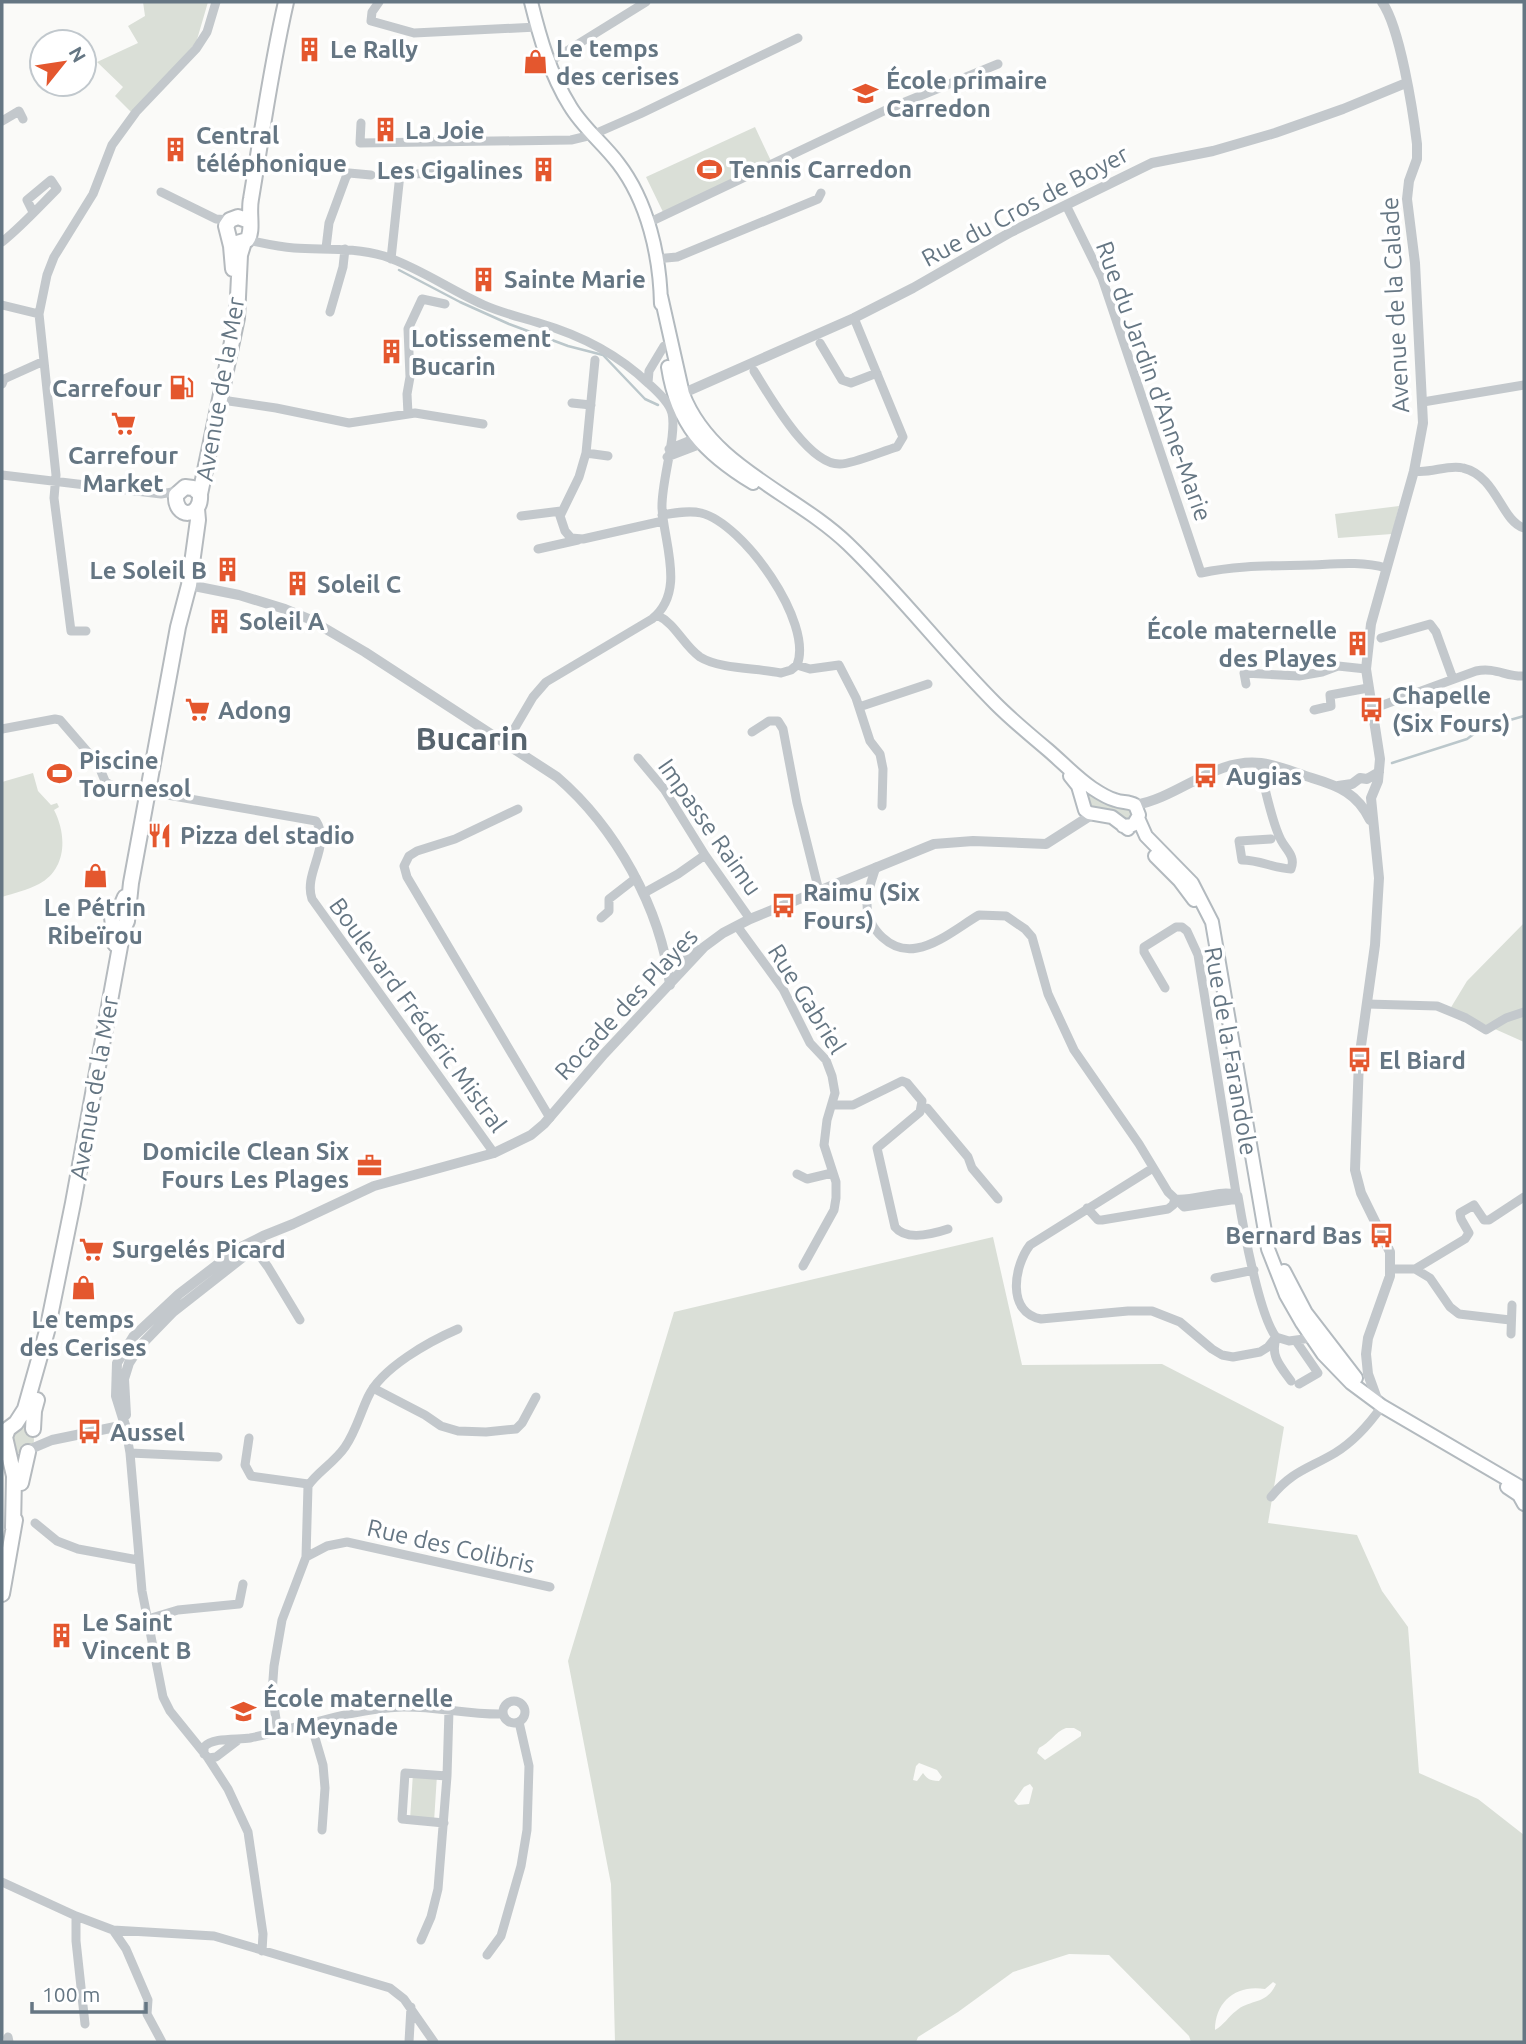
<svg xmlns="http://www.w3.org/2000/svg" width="1526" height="2044" font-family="Ubuntu,sans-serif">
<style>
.green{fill:#dadfd7;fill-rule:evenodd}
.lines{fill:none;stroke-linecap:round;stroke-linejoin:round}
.stream{stroke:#bbc7cb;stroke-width:2.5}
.secondary-casing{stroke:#b3babf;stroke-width:16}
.primary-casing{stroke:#b5babe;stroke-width:18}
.minor{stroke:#c3c8cc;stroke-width:9}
.tertiary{stroke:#c3c8cc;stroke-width:10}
.secondary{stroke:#fff;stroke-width:12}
.primary{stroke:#fff;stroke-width:14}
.labels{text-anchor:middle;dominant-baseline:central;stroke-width:7;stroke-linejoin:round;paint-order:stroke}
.poi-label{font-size:24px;font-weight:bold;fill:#657683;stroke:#fff;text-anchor:start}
.street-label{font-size:24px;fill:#657683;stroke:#fff}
.district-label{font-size:32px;font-weight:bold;fill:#57646e;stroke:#fff}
</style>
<rect width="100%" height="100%" fill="#fafaf8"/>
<path class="green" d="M 143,2 L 208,2 L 196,43 L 132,113 L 115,96 L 123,87 L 97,62 L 138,43 L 128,26 L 145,16 Z
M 755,127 L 771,161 L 663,212 L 646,177 Z
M 1399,506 L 1392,534 L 1338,538 L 1335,514 Z
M 33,773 L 38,791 L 51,805 L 57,803 L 59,807 L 54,810 C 67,835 67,869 39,884 C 28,890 14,893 2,897 L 2,782 Z
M 1092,790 L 1131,802 L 1136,822 L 1093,814 L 1084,795 Z
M 1524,923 L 1524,1042 L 1450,1009 L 1467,981 Z
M 993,1237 L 1022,1365 L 1162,1364 L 1284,1427 L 1268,1523 L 1357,1535 L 1382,1591 L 1408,1627 L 1419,1773 L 1478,1799 L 1524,1835 L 1524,2042 L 1191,2042 L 1189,2036 L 1109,1955 L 1069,1954 L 1013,1972 L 958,2012 L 918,2037 L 916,2042 L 615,2042 L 611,1884 L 568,1661 L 674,1312 ZM 1066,1728 L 1074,1728 L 1081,1732 L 1081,1736 L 1045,1760 L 1037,1753 L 1039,1748 C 1050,1743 1055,1732 1066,1728 ZM 919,1763 L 937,1770 L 942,1777 L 939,1781 C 931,1781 927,1779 923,1773 L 917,1781 L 913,1780 L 916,1766 ZM 1030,1784 L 1033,1788 L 1029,1804 L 1018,1805 L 1014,1801 L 1024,1787 ZM 1273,1982 L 1276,1984 C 1267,2005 1250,1999 1236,2011 C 1228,2017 1224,2025 1215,2030 C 1215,2001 1237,1984 1265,1989 Z
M 20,1423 L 29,1426 C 40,1441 32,1457 13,1452 L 6,1433 Z
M 413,1773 L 437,1775 L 434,1822 L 410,1820 Z"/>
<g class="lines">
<path class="stream" d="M 399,270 L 460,302 L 509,324 L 568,346 L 603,355 L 645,399 L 658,405
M 1392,763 L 1467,739 L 1482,728 L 1524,716"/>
<defs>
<path id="secondary" d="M 531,2 C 540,38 550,74 570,106 C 583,128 603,143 618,163 C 648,202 660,256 661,304
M 661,296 L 683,394 C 711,467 795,493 848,544 C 901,595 945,653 996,704 C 1012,720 1030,735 1048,750 C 1062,762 1076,777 1092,788 C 1098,792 1107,798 1115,800 C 1122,803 1128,801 1135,805 L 1139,815 L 1133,825 L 1123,826
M 668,367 C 677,425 704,453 753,483
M 1070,776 L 1078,786 L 1085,810 L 1089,813 L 1112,817 L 1128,829
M 1138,818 L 1146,836 L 1192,883 L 1212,922 L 1268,1249 L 1286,1295 L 1302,1323 L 1323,1354 L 1351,1383 L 1382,1406 L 1524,1489
M 1155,856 L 1179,880 L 1194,900
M 1284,1271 L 1306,1313 L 1356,1378
M 1507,1487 L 1519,1495 L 1524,1504"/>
<path id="primary" d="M 237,243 L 247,240 C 254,231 248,213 251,199 C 262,133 271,67 286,2
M 233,269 L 231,246 L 226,226 L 230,220 L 238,217 L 249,221
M 200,494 L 193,488 L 185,487 L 176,495 C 174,519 202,519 200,494 L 237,318 L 240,255 L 244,242
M 115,944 L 112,917 L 119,911 L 125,897
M 33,1429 L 34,1411 L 37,1400
M 21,1483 L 28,1452
M 13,1528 L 14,1476 L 5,1437 L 8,1429 L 16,1423 L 25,1409 L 47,1331 L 73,1203 L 123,930 L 127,921 L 131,883 L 178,627 L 189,585 L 198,520 L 197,509
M 2,1594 L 15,1520"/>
</defs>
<use href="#secondary" class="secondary-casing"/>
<use href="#primary" class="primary-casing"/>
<path class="minor" d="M 379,2 L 372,12 L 371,21 L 414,33 L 537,27
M 549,62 L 646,2
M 2,121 L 19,111 L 23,119
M 361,123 L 360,143 L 571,140 L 592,135 L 640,114 L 798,38
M 161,192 L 216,219 L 230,220
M 1066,205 L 1102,278 L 1201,573 C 1237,565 1274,566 1310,565 C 1335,564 1362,561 1386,568
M 648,223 L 888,109 L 998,64
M 247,240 C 262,243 278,247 294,248 C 324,250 354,247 384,256 C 420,268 450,290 484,305 C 502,313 520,317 539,323 C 580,335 619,355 649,384 C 658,392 669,402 672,413 C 677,436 661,482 662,508 C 664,544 686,592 652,619 L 546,682 L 533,697 L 506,743
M 2,242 C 22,226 39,207 57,189 L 51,180 L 27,200 L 33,212
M 326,248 L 329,223 L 346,177 L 349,173 L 371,175
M 391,259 L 400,174 L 478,173
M 655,259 L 677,257 L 818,199 L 821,193
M 2,305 L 39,314
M 330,312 L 343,267 L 345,249
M 820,343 L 842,380 L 851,383 L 877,373
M 595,360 L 586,453 L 579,477 L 560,516 L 565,531 L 571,538 L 583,539 L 663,521
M 754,371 C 769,395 808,465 840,464 C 853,464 883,451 897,447 L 903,437 L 854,318
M 648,383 L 649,371 L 664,346
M 2,384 L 4,379 L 44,361
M 222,400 L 276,408 L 349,423 L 415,413 L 483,424
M 1423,402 L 1524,385
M 572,403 L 591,405
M 408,414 L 407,394 L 410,377 L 408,329 L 422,299 L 445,304
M 669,449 L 696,438 L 702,439
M 586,453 L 608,456
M 667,457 L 701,444 L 701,437
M 1414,471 C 1430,474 1448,464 1463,468 C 1497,476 1501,521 1524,528
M 2,475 L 161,494 L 178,491
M 662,515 C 674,513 689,510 701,513 C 743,523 814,623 797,665 L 810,669 L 839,665 L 856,698 L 870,741 L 880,754 L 883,769 L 882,806
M 521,516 L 561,511
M 538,549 L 578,540
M 657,615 C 676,624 683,645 700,657 C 719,669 758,668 781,673 L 791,670 L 797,665
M 86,631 L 71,631 L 54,498 L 56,475 L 39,314 L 47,275 L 54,257 L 93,194 L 112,145 L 136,112 L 196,49 L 207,32 L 216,2
M 1381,638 L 1430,624 L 1436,632 L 1453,679
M 1246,684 L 1244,673 L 1299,676 L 1322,672 L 1338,666 L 1366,669
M 859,707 L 928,684
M 1372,709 L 1476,671 C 1496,667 1506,677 1524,676
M 1314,710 L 1331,706 L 1330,695 L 1368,688
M 2,729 L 55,719 L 60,720 L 98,764 L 105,781 L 110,785 L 316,821 C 332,846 303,873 312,899 L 494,1153
M 752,732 L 769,721 L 778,721 L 783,729 L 797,803 L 819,891
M 638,758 L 664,789 L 705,855 L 750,919
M 1260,763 C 1262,779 1273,825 1281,840 C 1286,850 1296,856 1291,869 C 1273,868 1260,860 1242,860 L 1239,841 L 1271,839
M 518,809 L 455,839 L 417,851 L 409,856 L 404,866 L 407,877 L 550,1118
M 876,867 C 872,879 867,892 867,904 C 867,929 891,953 917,948 C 939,944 960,926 979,915 L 1006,916 L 1025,929 L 1032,937 L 1048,994 L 1074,1050 L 1139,1144 L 1168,1192 L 1184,1207 L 1238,1199
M 644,893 L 678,874 L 705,855
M 601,918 L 609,911 L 609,899 L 636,878
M 737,926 L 783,989 L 810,1043 L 826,1060 L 832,1076 L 835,1093 L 827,1120 L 824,1145 L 836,1182 L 836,1198 L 834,1210 L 803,1266
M 1165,988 L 1144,952 L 1144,947 L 1176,927 L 1182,927 L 1187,931 L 1198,955 L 1236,1193
M 1367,1004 L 1437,1006 L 1466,1018 L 1486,1030 L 1506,1018 L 1524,1012
M 833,1105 L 853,1105 L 902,1081 L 907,1083 L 922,1101 L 920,1112 L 877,1148 L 895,1227 C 906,1241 933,1234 948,1229
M 923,1107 L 927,1108 L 968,1157 L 972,1168 L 998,1199
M 1153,1168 L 1030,1245 C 1014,1266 1006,1312 1041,1319 L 1128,1311 L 1152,1311 L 1180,1322 L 1212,1349 L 1222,1355 L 1233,1357 L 1260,1352 L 1268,1347 L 1276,1337
M 797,1174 L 807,1179 L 832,1173
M 1175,1199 C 1193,1202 1225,1187 1238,1196 C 1243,1226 1259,1315 1276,1337
M 1087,1208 L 1098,1220 L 1102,1220 L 1168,1209 L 1173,1205 L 1175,1199
M 251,1244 L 268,1267 L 300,1320
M 1391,1269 L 1415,1269 L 1465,1239 L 1469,1233 L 1461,1219 L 1460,1213 L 1474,1205 L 1484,1220 L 1489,1220 L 1524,1197
M 1415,1269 L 1430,1278 L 1450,1307 L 1459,1314 L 1510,1320
M 1215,1278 L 1254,1270
M 1511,1334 L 1512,1305
M 1276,1337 L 1289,1341 L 1311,1338
M 1276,1339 C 1270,1356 1281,1367 1291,1381
M 1296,1341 L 1318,1373 L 1299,1384
M 373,1388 L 425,1415 L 441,1426 L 458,1431 L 486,1432 L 516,1429 L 522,1423 L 536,1397
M 125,1425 L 130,1453 L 142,1591 L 163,1697 L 170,1711 L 208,1758 L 228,1789 L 248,1832 L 263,1934 L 262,1951
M 249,1438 L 245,1465 L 251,1476 L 308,1484
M 130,1453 L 218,1457
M 1271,1497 C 1292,1471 1308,1469 1335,1453 C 1353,1442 1370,1423 1382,1406
M 35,1523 L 57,1541 L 78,1549 L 138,1560
M 306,1557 L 327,1546 L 347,1542 L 550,1587
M 148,1619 L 178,1610 L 239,1604 L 243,1584
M503 1712a11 11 0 1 1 22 0a11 11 0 1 1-22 0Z
M 311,1724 L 323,1765 L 325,1788 L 322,1830
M 278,1732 L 272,1693 L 274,1666 L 282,1620 L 306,1557 L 308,1486 C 316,1473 334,1463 345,1447 C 356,1431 360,1414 368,1397 C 381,1368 430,1341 458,1329
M 204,1754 L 204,1747 C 213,1737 237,1740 250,1738 C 300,1728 350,1709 402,1707 C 435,1706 469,1715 503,1714
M 208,1758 L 216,1757 L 237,1741
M 444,1823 L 402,1819 L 405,1773 L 447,1776
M 2,1882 L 76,1916 L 113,1930 L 214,1936 L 390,1988 L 404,1999 L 434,2042
M 76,1916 L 76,1941 L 85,2024
M 113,1930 L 126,1949 L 148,2000 L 147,2014 L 162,2042
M 421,1940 L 431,1917 L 438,1889 L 447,1776 L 449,1710
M 487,1955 L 501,1936 L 521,1866 L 527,1830 L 529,1766 L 519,1722
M 8,2037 L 9,2042
M 409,2042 L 411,2007"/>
<path class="tertiary" d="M 677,396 L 854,318 L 913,288 L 1011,232 L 1152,163 L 1213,151 L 1275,133 L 1343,109 L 1406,83
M 189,585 L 239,595 L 285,609 L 309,619 L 365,652 L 557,777 C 615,827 661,908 670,985
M 1338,786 L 1352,784 L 1360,778 L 1367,779 L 1379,772
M 1135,805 C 1178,798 1216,757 1261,763 C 1278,765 1296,773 1312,778 C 1339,786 1358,794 1370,820
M 670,958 L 678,958 L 698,950
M 1377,1399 L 1368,1374 L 1366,1354 L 1368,1338 L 1390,1276 L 1390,1252 L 1361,1193 L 1355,1170 L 1359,1060 L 1375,945 L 1379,878 L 1371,798 L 1378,781 L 1380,759 L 1366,669 L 1371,624 L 1414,471 L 1423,423 L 1415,263 L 1407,199 L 1409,181 L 1417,159 L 1417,144 C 1413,111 1400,27 1382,2
M 126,1415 L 124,1379 L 129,1363 L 140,1346 L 173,1312 L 261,1243
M 125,1425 L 116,1396 L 117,1363 L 133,1337 L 179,1294 L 239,1248 L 263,1236 L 293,1224 L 374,1186 L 494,1153 L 531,1135 L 544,1124 L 604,1054 L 704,947 L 723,933 L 750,919 L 934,844 L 973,841 L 1046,844 L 1093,814
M 33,1448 L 52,1440 L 125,1425"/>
<use href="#secondary" class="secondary"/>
<use href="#primary" class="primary"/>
</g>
<defs>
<symbol id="building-bare" viewBox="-9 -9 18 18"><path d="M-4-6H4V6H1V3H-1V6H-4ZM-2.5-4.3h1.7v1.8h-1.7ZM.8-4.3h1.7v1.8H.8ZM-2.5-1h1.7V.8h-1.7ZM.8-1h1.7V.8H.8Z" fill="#e4572e" stroke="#fff" stroke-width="2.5" paint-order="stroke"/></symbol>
<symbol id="shop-bare" viewBox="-9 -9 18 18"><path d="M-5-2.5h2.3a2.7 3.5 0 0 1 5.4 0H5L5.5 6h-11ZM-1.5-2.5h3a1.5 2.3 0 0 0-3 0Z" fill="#e4572e" stroke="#fff" stroke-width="2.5" paint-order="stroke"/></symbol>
<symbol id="school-bare" viewBox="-9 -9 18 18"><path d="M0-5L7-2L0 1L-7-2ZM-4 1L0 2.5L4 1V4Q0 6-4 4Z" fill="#e4572e" stroke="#fff" stroke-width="2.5" paint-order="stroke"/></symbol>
<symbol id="stadium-bare" viewBox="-9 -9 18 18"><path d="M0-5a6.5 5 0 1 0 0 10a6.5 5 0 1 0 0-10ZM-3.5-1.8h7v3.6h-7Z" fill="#e4572e" stroke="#fff" stroke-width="2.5" paint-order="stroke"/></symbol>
<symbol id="fuel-bare" viewBox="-9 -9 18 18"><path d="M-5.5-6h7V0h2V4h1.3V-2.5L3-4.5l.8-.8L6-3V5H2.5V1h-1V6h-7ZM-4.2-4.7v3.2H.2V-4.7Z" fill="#e4572e" stroke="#fff" stroke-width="2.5" paint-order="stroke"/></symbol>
<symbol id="supermarket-bare" viewBox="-9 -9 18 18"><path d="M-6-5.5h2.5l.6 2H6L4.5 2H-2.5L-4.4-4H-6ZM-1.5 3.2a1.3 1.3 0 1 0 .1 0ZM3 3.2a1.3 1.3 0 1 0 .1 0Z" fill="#e4572e" stroke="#fff" stroke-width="2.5" paint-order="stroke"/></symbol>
<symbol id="bus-bare" viewBox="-9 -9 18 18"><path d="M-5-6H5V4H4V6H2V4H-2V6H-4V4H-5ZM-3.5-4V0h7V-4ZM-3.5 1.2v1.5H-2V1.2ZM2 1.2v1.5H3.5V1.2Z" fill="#e4572e" stroke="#fff" stroke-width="2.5" paint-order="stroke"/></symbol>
<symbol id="restaurant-bare" viewBox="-9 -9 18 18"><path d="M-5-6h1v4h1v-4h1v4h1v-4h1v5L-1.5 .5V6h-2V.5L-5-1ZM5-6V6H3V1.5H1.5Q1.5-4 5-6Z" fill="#e4572e" stroke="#fff" stroke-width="2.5" paint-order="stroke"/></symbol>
<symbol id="office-bare" viewBox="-9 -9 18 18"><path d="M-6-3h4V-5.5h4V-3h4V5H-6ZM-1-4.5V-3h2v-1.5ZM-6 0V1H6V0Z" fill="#e4572e" stroke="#fff" stroke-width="2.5" paint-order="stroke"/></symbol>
</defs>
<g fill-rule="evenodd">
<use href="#building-bare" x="292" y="32" width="35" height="35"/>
<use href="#shop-bare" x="518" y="44" width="35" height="35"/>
<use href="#school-bare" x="848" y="76" width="35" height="35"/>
<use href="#building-bare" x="368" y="112" width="35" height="35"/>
<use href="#building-bare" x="158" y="132" width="35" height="35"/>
<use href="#stadium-bare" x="692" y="152" width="35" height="35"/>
<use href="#building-bare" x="526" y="152" width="35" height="35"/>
<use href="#building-bare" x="466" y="262" width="35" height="35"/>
<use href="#building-bare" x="374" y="334" width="35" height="35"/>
<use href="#fuel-bare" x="164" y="370" width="35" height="35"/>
<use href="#supermarket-bare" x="106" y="406" width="35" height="35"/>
<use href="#building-bare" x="210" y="552" width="35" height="35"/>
<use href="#building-bare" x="280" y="566" width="35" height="35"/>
<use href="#building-bare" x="202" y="604" width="35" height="35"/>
<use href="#building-bare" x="1340" y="626" width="35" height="35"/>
<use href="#bus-bare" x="1354" y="692" width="35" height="35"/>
<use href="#supermarket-bare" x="180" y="692" width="35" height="35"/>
<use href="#stadium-bare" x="42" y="756" width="35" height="35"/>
<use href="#bus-bare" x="1188" y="758" width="35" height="35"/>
<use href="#restaurant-bare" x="142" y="818" width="35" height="35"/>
<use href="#shop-bare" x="78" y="858" width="35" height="35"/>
<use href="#bus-bare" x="766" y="888" width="35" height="35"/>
<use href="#bus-bare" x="1342" y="1042" width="35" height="35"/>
<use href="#office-bare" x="352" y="1148" width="35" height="35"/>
<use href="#bus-bare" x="1364" y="1218" width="35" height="35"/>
<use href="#supermarket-bare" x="74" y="1232" width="35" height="35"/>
<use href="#shop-bare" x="66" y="1270" width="35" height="35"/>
<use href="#bus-bare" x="72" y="1414" width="35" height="35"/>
<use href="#building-bare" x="44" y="1618" width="35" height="35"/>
<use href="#school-bare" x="226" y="1694" width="35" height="35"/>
</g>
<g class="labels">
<g class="poi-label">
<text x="556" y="48">Le temps<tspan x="556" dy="28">des cerises</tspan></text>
<text x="330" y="49">Le Rally</text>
<text x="886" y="80">École primaire<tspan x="886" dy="28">Carredon</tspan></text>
<text x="405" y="130">La Joie</text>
<text x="196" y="135">Central<tspan x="196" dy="28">téléphonique</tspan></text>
<text x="729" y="169">Tennis Carredon</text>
<text x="523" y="170" text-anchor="end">Les Cigalines</text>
<text x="504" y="279">Sainte Marie</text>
<text x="411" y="338">Lotissement<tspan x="411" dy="28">Bucarin</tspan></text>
<text x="162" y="388" text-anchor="end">Carrefour</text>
<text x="123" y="455" text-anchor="middle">Carrefour<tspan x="123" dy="28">Market</tspan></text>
<text x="207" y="570" text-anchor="end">Le Soleil B</text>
<text x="317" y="584">Soleil C</text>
<text x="239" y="621">Soleil A</text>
<text x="1337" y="630" text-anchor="end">École maternelle<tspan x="1337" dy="28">des Playes</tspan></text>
<text x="1392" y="695">Chapelle<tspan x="1392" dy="28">(Six Fours)</tspan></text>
<text x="218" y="710">Adong</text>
<text x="79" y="760">Piscine<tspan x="79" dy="28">Tournesol</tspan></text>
<text x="1226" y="776">Augias</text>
<text x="180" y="835">Pizza del stadio</text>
<text x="803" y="892">Raimu (Six<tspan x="803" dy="28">Fours)</tspan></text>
<text x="95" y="907" text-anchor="middle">Le Pétrin<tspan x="95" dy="28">Ribeïrou</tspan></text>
<text x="1379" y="1060">El Biard</text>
<text x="349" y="1151" text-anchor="end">Domicile Clean Six<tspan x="349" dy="28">Fours Les Plages</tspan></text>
<text x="1362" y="1235" text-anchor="end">Bernard Bas</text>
<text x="112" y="1249">Surgelés Picard</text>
<text x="83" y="1319" text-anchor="middle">Le temps<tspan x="83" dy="28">des Cerises</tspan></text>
<text x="110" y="1432">Aussel</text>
<text x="82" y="1622">Le Saint<tspan x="82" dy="28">Vincent B</tspan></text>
<text x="263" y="1698">École maternelle<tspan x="263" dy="28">La Meynade</tspan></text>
</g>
<g class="street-label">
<text transform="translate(1025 206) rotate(-28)">Rue du Cros de Boyer</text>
<text transform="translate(1395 305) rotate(-93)">Avenue de la Calade</text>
<text transform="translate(1154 381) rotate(70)">Rue du Jardin d'Anne-Marie</text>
<text transform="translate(220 389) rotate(-80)">Avenue de la Mer</text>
<text transform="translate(710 827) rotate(55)">Impasse Raimu</text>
<text transform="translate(807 999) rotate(58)">Rue Gabriel</text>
<text transform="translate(626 1004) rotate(-47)">Rocade des Playes</text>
<text transform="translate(418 1015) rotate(54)">Boulevard Frédéric Mistral</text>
<text transform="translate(1231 1051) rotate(80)">Rue de la Farandole</text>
<text transform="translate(94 1088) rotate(-80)">Avenue de la Mer</text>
<text transform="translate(451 1546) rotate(13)">Rue des Colibris</text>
</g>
<g class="district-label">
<text x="472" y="738">Bucarin</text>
</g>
</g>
<rect width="1526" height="2044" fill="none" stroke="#657683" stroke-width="7"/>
<g transform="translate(63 63) rotate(60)"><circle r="33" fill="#ffffff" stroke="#c1c8cd" stroke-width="2"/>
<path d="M0-5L12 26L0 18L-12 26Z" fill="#e4572e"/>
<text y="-10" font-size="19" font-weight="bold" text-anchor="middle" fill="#657683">N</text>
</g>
<path d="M32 2002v10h114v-10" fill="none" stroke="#657683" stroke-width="3.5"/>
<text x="42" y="2002" font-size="21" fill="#657683" stroke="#ffffff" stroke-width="5" paint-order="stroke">100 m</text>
</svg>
